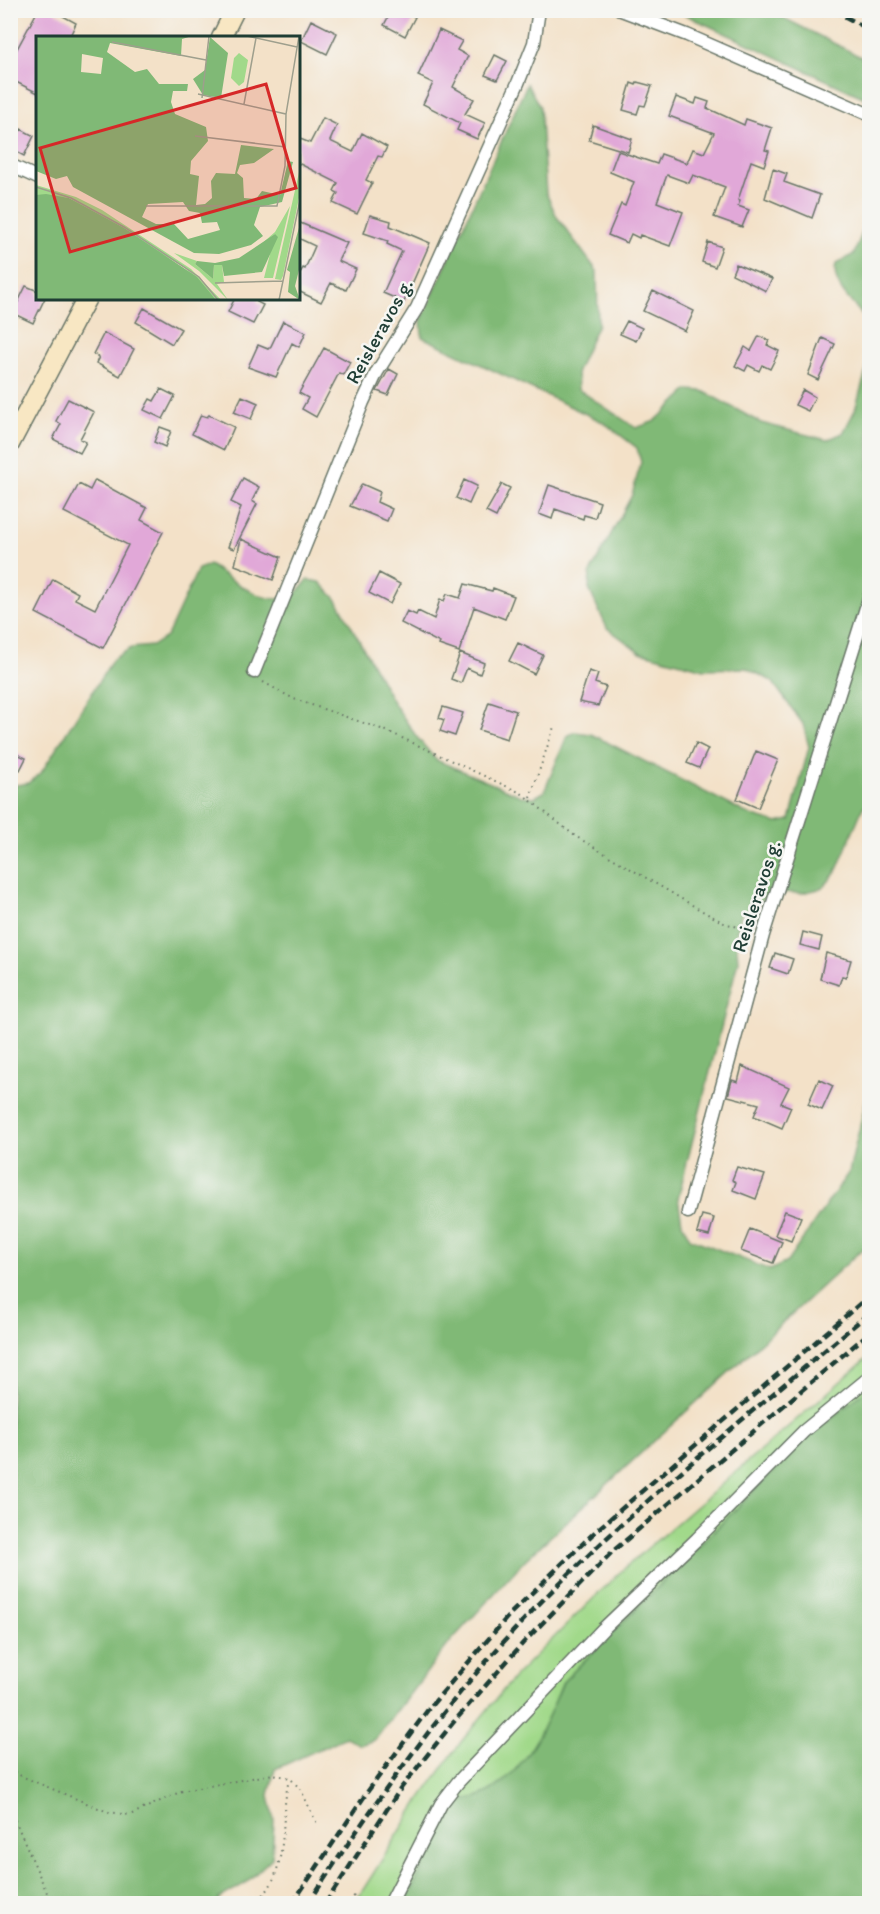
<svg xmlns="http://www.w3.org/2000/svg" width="880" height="1914" font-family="Itim,sans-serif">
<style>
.green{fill:#a1d98a;stroke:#608b5f;stroke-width:1.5}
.forest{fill:#80b976;stroke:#507b55;stroke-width:1.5}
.building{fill:#e1a8d8}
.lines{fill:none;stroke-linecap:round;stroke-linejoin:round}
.street-casing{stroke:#697668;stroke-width:15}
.secondary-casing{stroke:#697668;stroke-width:21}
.path{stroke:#697668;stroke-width:2;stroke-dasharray:1.5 4.5;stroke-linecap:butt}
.street{stroke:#fff;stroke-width:12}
.secondary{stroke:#f8e7c3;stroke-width:18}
.rail{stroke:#1f3d34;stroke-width:4.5;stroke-dasharray:9 4.5;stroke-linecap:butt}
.labels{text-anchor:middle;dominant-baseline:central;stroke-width:5;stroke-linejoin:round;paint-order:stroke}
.street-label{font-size:20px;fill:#1f3d34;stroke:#f6f6f2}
.inset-road{fill:none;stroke:#9e9f8d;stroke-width:1.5}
.view{fill:#d62828;fill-opacity:0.15;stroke:#d62828;stroke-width:3}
.inset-edge{fill:none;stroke:#1f3d34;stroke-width:3}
</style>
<rect width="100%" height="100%" fill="#f6f6f2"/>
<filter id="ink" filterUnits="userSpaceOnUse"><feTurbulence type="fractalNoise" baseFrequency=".0167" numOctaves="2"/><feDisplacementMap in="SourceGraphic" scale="12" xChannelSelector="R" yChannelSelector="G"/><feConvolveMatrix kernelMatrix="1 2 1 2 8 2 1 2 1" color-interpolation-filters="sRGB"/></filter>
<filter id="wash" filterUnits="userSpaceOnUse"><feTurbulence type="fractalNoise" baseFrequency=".008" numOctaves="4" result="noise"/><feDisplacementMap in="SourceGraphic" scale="24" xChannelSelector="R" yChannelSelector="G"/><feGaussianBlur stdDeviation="1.35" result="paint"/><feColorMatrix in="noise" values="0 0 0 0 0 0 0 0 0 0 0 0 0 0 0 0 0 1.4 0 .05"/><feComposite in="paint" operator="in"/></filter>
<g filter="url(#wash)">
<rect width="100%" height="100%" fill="#f3e1c8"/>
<path class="green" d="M 869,1357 L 869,1388 L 809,1436 L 563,1682 C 546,1724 525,1776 480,1796 C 472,1799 462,1800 453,1802 L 406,1903 L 354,1904 L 421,1798 L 461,1742 L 514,1677 L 620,1572 Z"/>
<path class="forest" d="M 677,11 L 770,11 L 869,61 L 869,100 Z
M 527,84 L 540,107 L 546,193 L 557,217 L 597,271 L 598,324 L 577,371 L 578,389 L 636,428 L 655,421 L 688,390 L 703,391 L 761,423 L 827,440 L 843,433 L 855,410 L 869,361 L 869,805 L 863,807 L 836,872 L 823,888 L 802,893 L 773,892 L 741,915 L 736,934 L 738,961 L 678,1198 L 682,1223 L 690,1238 L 770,1270 L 787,1262 L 849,1172 L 869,1088 L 869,1243 L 524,1561 L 451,1641 L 374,1740 L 360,1745 L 346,1737 L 275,1769 L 269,1795 L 274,1820 L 272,1858 L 246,1883 L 218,1899 L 219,1903 L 11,1904 L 11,786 L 28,783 L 41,773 L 113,659 L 131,648 L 152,646 L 167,636 L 198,569 L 209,565 C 232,579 267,611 295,594 C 300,590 304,584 308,580 L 320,582 L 337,600 L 393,702 L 416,736 L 436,760 L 521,796 L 535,797 L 544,792 L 567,736 L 575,732 L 591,734 L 750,815 L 777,823 L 790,820 L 809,747 L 803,724 L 772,681 L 746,668 L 704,669 L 640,652 L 607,628 L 589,589 L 590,573 L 632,495 L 641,462 L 637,448 L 603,422 L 422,337 L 421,321 Z
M 869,215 L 870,322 L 869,322 C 856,306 830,286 836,264 L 854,254 Z
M 869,1388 L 869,1903 L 406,1903 L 453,1802 C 462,1800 472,1799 480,1796 C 525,1776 546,1724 563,1682 L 809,1436 Z"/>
<g id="blocks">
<path class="building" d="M 38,10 L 52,10 L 76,23 L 69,38 L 38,38 L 38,93 L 10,79 L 10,62 Z
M 392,10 L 403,10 L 415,17 L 405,36 L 384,25 Z
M 311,20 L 337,33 L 327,54 L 301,41 Z
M 439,30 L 462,41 L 457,50 L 468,56 L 453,87 L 474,99 L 465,114 L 485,123 L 477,139 L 457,130 L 460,123 L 423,104 L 433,83 L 418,76 Z
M 495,55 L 507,61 L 497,80 L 485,75 Z
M 637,82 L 652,86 L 645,106 L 640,105 L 637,114 L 623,110 L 631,83 L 636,85 Z
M 676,97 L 695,104 L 697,98 L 709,102 L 707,108 L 744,125 L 746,119 L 772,128 L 765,150 L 769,151 L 764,166 L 751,161 L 738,200 L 740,201 L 738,206 L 749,210 L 742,227 L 714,217 L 725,187 L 693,175 L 689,183 L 667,175 L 657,202 L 683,212 L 670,246 L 640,235 L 639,238 L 631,234 L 627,243 L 608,235 L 621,204 L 625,206 L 634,182 L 610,172 L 618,151 L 657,164 L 661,154 L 687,163 L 693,149 L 704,153 L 714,133 L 669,116 Z
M 323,118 L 337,125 L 330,141 L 353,152 L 362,133 L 387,147 L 382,157 L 378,156 L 366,180 L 372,183 L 357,214 L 333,203 L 338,193 L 334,191 L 338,183 L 298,163 L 298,138 L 310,143 Z
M 593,125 L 632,139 L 628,152 L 589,140 Z
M 21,129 L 34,136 L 24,156 L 11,149 Z
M 773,169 L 787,174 L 784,182 L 820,195 L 812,218 L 765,198 Z
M 370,215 L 391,221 L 390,226 L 430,243 L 404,302 L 383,293 L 402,251 L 387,244 L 388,241 L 364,233 Z
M 298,222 L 347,243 L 338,261 L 356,269 L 346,290 L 331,283 L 321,302 L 298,291 L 298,276 L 303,268 L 305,269 L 315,246 L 298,238 Z
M 708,242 L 722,247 L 715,267 L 702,262 Z
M 736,264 L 772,279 L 766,291 L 732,274 Z
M 26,286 L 38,291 L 38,298 L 45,298 L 33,323 L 10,312 L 10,299 L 18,302 Z
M 653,291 L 694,311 L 685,331 L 643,311 Z
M 235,298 L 259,298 L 257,302 L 263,305 L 253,324 L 228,312 Z
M 144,308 L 181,329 L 172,344 L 136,322 Z
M 283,321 L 306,332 L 299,347 L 292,343 L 276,377 L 248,367 L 258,345 L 268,349 L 271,346 Z
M 627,321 L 642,328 L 636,341 L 620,334 Z
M 104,333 L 134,349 L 120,376 L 96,363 L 99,357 L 93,354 Z
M 759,336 L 769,341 L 767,345 L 779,351 L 770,369 L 762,365 L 759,371 L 748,365 L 745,371 L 735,366 L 745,347 L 751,351 Z
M 822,338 L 835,344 L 818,380 L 808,375 Z
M 324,348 L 350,362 L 343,375 L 339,373 L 316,417 L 302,409 L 308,398 L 299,393 Z
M 389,369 L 398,374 L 388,395 L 377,391 Z
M 161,389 L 175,396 L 163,419 L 144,410 L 150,399 L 154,401 Z
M 803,390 L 815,397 L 808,411 L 795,405 Z
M 242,396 L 258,403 L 251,419 L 234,412 Z
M 68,399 L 94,412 L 80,439 L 86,442 L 80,453 L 53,439 L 61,424 L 56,421 Z
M 201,415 L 207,417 L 209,415 L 234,427 L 224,450 L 192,434 Z
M 160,427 L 171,431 L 165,447 L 154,442 Z
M 243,478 L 259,487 L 252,501 L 257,504 L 234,549 L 228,547 L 241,507 L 231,502 Z
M 95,480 L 147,508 L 141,520 L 163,532 L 103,648 L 36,613 L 53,579 L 78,593 L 75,599 L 95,609 L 128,545 L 64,512 L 79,484 L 90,490 Z
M 464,480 L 477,486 L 469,504 L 456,498 Z
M 362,484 L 380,492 L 377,502 L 392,509 L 387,521 L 350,506 Z
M 502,484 L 510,488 L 496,517 L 486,512 Z
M 549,485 L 600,502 L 595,518 L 584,515 L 583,519 L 555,509 L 552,519 L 539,514 Z
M 241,539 L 281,557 L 273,580 L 235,565 Z
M 379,573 L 400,584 L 390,604 L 369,593 Z
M 465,584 L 492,591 L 493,588 L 514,596 L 505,619 L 474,607 L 459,652 L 439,645 L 440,643 L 401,623 L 407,611 L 416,615 L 418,611 L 434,619 L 440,599 L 444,601 L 447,594 L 460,598 Z
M 518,643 L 543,655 L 534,674 L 509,661 Z
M 460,653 L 484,663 L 480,674 L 467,668 L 461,683 L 451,679 Z
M 589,671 L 598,674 L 595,683 L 606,687 L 598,706 L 579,702 Z
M 489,702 L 516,711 L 507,739 L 479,730 Z
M 443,707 L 463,713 L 455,736 L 440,731 L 444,720 L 439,718 Z
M 696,743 L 708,749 L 699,768 L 687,763 Z
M 10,751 L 26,758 L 20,770 L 10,765 Z
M 756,751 L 778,760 L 758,808 L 737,799 Z
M 803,932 L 822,937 L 819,950 L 800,945 Z
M 775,953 L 793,959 L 788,974 L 770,968 Z
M 826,953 L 851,960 L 846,977 L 842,976 L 839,985 L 820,979 Z
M 742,1066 L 789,1087 L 781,1103 L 791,1107 L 782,1128 L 754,1116 L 759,1104 L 728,1096 L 732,1080 L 738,1082 Z
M 819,1079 L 833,1086 L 822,1110 L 808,1104 Z
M 737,1167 L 765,1175 L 756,1199 L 733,1190 L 736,1182 L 732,1180 Z
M 785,1211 L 801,1217 L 791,1241 L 775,1235 Z
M 702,1215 L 714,1218 L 709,1236 L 697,1233 Z
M 750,1229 L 782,1242 L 773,1263 L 741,1251 Z"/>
</g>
</g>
<g filter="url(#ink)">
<use href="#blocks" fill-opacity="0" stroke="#697668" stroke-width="1.5"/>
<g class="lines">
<defs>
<path id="street" d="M 621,10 L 687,35 L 870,115
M 10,165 L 38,178
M 254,672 L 363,402 L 377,372 L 417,308 L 518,83 L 534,43 L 539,10
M 688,1212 L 763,935 L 870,595
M 390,1904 L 441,1804 L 458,1782 L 603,1629 L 697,1539 L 804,1431 L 870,1377"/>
<path id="secondary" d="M 221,38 L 235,10
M 10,444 L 87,298"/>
</defs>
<use href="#street" class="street-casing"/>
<use href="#secondary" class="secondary-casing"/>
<path class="path" d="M 263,682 L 294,699 L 387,731 L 521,793 L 575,836 L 697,908 L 724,923 L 752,931
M 530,798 L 554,727
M 10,1768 L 21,1776 L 108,1812 L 130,1815 L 182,1791 L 273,1774 L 290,1778 L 301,1790 L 318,1826
M 10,1809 L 52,1904
M 353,1896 L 365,1903 L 378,1898
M 255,1904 C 260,1898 267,1892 270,1886 C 288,1854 280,1814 289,1780"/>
<use href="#street" class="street"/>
<use href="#secondary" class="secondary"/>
<path class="rail" d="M 833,10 L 870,30
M 861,10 L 870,15
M 292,1904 L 368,1791 L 430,1707 L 510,1614 L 598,1529 L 870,1295
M 308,1904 C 377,1798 449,1697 537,1606 C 640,1500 758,1408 870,1312
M 325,1904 L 401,1788 L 452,1724 L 523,1643 L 612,1552 L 870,1332"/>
</g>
</g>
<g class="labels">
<g class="street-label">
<text transform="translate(379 331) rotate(-61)">Reisleravos g.</text>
<text transform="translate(756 896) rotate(-72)">Reisleravos g.</text>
</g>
</g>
<g transform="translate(36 36)">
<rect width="264" height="264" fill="#f3e1c8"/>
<path d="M 203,17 L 212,24 L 208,46 L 203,50 L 195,42 L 198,22 ZM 264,132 L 264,157 L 247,240 L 245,244 L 239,243 ZM 0,149 L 40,161 L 66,174 L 155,233 L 185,264 L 180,264 L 149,232 L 33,162 L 0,159 ZM 254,170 L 237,242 L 228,242 L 239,198 L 222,211 L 239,196 ZM 138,217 L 161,225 L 159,228 L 177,243 L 178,229 L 186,229 L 188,246 L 181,248 L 192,264 L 163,235 Z" fill="#a1d98a"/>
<path d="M 0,0 L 156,0 L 146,3 L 145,20 L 74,7 L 71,16 L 99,36 L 111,33 L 123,48 L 152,48 L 151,55 L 137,55 L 135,66 L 139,78 L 170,91 L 172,105 L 155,125 L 154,138 L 163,140 L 160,169 L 169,168 L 176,162 L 175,145 L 180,137 L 199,138 L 205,109 L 238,113 L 218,127 L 204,129 L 201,137 L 207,142 L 208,162 L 220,163 L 226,155 L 244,159 L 252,125 L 257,126 L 246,166 L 224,171 L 218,189 L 227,200 L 215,209 L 183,218 L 158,217 L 37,151 L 31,140 L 20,143 L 0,135 ZM 46,18 L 67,22 L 65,38 L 45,36 ZM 147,166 L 153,175 L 164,177 L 166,187 L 181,186 L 184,194 L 152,203 L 138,188 L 120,188 L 106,181 L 112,168 ZM 174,1 L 192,17 L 185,62 L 167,59 L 157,43 L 169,34 ZM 10,158 L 33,162 L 88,192 L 161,241 L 180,264 L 0,264 L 0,159 ZM 264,188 L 264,230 L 259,250 L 264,264 L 252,256 L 254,236 L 251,234 ZM 239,198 L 242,201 L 226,236 L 188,240 L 186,229 L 178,229 L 177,243 L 159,228 L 161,225 L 179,227 L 203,222 Z" fill="#80b976" fill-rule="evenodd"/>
<path class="inset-road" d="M 211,0 L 261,11M 76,6 L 170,24M 162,58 L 250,78 L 263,0M 166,62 L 173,0M 208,68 L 220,2M 159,100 L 250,111M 0,151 L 35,162 L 88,191 L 163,241 L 182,264M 110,170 L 241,170 L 249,130 L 250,78M 179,247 L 247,245M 243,264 L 264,164"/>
<path class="view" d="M 230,48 L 260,152 L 34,216 L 4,112 Z"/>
<rect width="264" height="264" class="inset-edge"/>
</g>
<rect width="880" height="1914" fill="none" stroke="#f6f6f2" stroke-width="36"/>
</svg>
